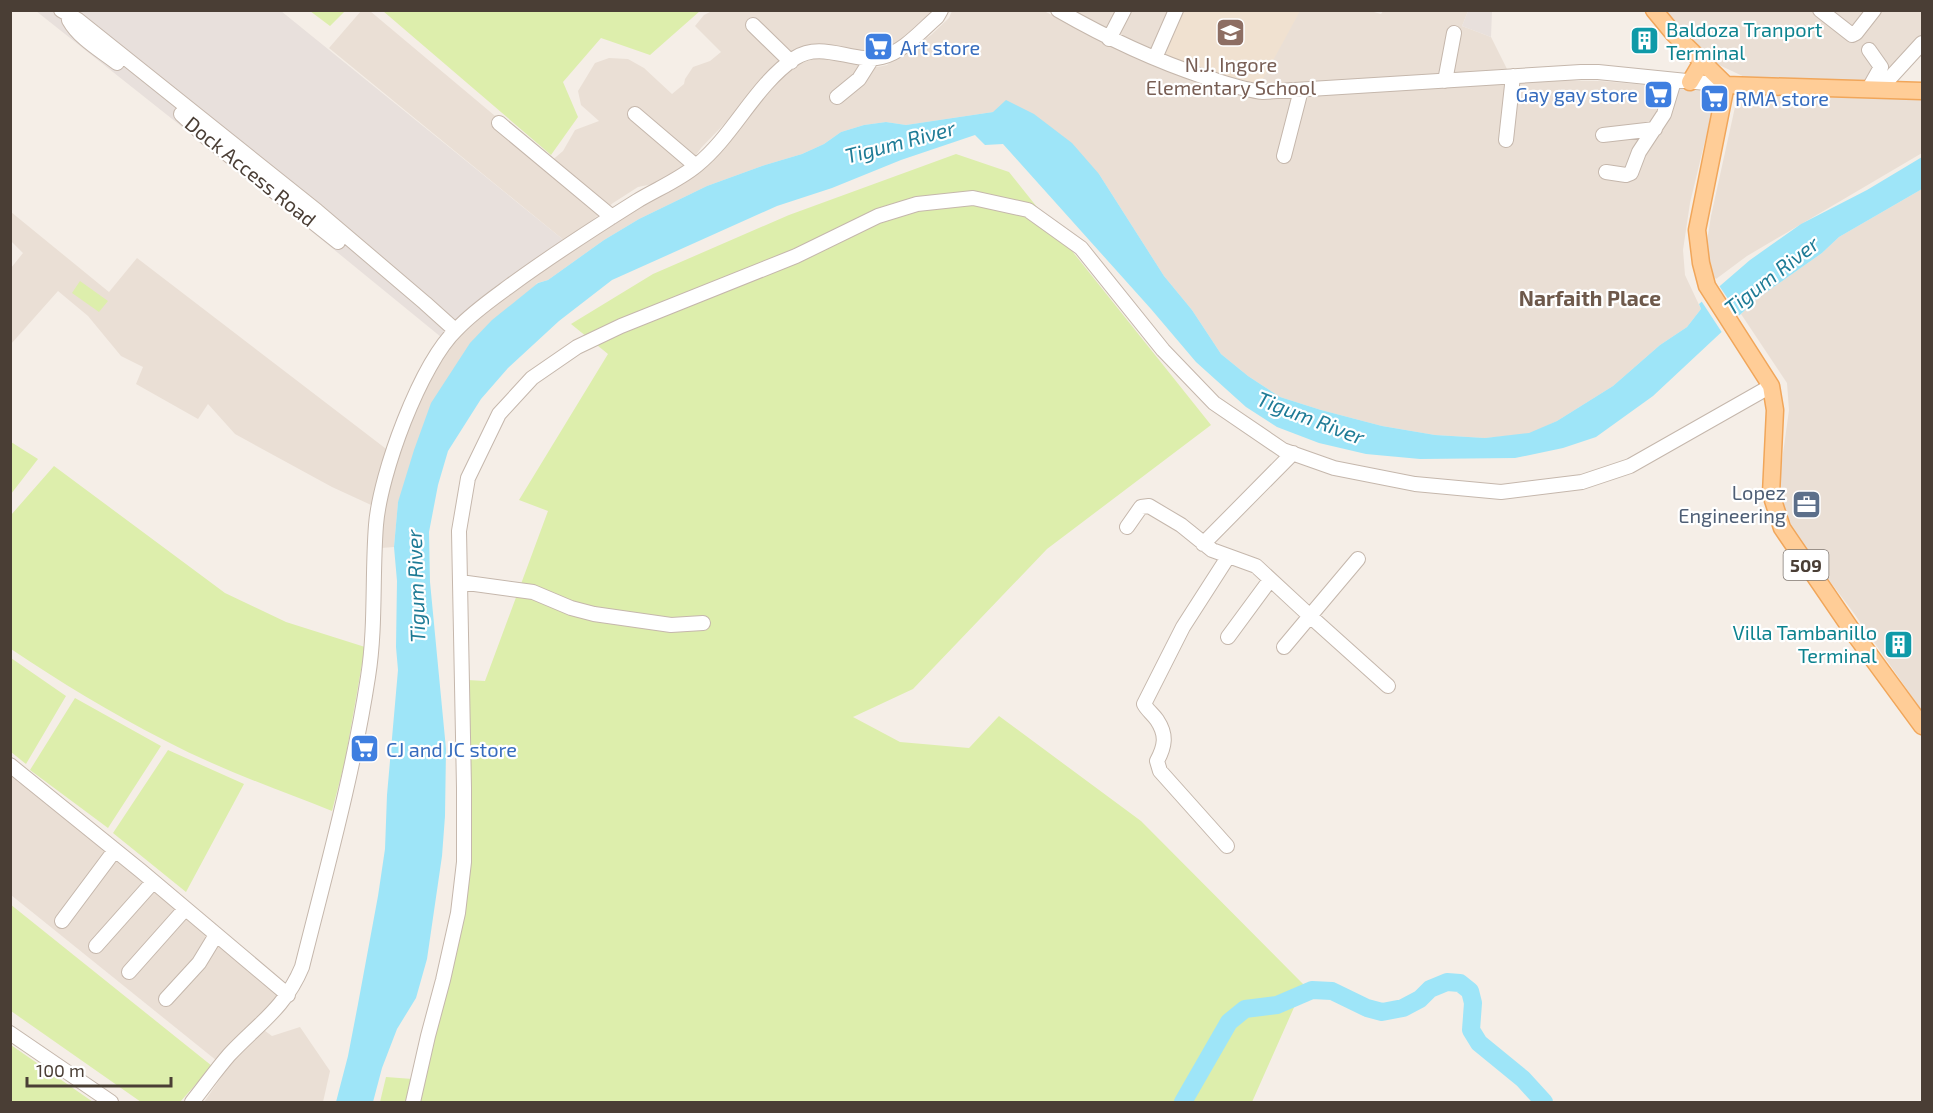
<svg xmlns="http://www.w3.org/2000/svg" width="1933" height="1113" font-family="'Exo 2',sans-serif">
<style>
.residential{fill:#eadfd5}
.industrial{fill:#e8e0dc}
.education{fill:#f0e1d0}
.green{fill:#ddeeac}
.water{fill:#9ee5f8}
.pier{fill:#f5eee7}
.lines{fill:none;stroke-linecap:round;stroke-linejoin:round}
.river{stroke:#9ee5f8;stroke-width:18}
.minor-casing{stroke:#c5b7ac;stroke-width:16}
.major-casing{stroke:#f1a65a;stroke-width:19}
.minor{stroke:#fff;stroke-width:14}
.major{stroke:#ffcd97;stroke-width:16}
.labels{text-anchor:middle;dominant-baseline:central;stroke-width:4.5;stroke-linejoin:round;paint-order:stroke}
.shield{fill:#fff;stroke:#807872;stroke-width:1.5}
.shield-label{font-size:18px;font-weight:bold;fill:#4a3e35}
.culture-label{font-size:20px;fill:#0d838f;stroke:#fff;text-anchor:start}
.shop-label{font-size:20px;fill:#366cbe;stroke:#fff;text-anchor:start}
.education-label{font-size:20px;fill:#785e54;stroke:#fff}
.street-label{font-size:20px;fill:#4a3e35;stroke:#fff}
.service-label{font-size:20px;fill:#4e5e75;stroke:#fff;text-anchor:end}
.water-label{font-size:21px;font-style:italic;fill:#1e7b96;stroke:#fff}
.neighbourhood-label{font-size:21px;font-weight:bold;fill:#6e594b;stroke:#fff}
</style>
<rect width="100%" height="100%" fill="#f5eee7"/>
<path class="residential" d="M 1367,10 L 1381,14 L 1384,10 L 1468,11 L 1462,26 L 1491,37 L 1507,69 L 1267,86 L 1246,84 L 1151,50 L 1070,11 Z
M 361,11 L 370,11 L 550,162 L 563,151 L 575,130 L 599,121 L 581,105 L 578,91 L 595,63 L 609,58 L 628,59 L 644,68 L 672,94 L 684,84 L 685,79 L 693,67 L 710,61 L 721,52 L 695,26 L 704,15 L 712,11 L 943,11 L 902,41 L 882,52 L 867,54 L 823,45 L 806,49 L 756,91 L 701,148 L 684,172 L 663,182 L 638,187 L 613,203 L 566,242 L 329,48 Z
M 952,11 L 1044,11 L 1128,54 L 1227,90 L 1526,80 L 1600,81 L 1717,91 L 1690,203 L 1683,250 L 1685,275 L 1701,309 L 1687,327 L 1660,345 L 1613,386 L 1557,421 L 1529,434 L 1485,438 L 1435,435 L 1382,426 L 1321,410 L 1280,397 L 1248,376 L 1221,354 L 1192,310 L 1164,276 L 1099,174 L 993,112 L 906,125 L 886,122 L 864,125 L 841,132 L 824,144 L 802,154 L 765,165 L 707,186 L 639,219 L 604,240 L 548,280 L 537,283 L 398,502 L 394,547 L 381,548 L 382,510 L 332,487 L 235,434 L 208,404 L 198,419 L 136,384 L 143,367 L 121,356 L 88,316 L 58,291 L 11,344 L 11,268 L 23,253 L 11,241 L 11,212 L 109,292 L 137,258 L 398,458 L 423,388 L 463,324 L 645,198 L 678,186 L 691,177 L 794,65 L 825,56 L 835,56 L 878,67 L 887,65 L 931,35 L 949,18 Z
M 1664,11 L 1922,11 L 1922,37 L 1882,82 L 1751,80 L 1717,64 L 1700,50 Z
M 1750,93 L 1922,97 L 1922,153 L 1747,256 L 1716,279 L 1712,274 L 1705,254 L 1711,216 L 1737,98 Z
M 1922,189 L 1922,711 L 1853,612 L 1794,534 L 1782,510 L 1778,490 L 1789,410 L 1787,383 L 1741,314 L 1758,298 L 1822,253 L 1839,237 Z
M 10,771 L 279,992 L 273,1001 L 253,1022 L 272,1036 L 300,1027 L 330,1071 L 323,1102 L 204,1102 L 227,1069 L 11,895 Z"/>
<path class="industrial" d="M 36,11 L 281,11 L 566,242 L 466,313 L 441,337 L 234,168 Z
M 1468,11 L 1492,11 L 1491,37 L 1462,26 Z"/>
<path class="education" d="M 1183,11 L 1300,11 L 1259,86 L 1246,84 L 1165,55 Z"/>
<path class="green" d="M 310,11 L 345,11 L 330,26 Z
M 383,11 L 700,11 L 650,55 L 601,38 L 563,82 L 578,117 L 551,155 Z
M 956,154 L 1009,172 L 1211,425 L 1047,549 L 913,689 L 853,717 L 900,742 L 969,748 L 999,716 L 1141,821 L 1304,985 L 1252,1102 L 380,1102 L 386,1077 L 426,1080 L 432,1038 L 462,915 L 467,680 L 485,681 L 548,511 L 519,500 L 608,354 L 571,324 L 653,274 L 789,215 Z
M 80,281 L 108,301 L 99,312 L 72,293 Z
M 11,442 L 38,459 L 11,494 Z
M 54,466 L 225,593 L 286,622 L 365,647 L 345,761 L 332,811 C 276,789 217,768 164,740 C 111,713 60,682 11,649 L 11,515 Z
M 11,658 L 66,696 L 26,764 L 11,752 Z
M 75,698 L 161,746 L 108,828 L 30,770 Z
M 168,750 L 244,784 L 186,892 L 113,833 Z
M 10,904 L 212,1066 L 180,1102 L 141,1102 L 11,1011 Z
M 10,1045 L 11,1045 L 93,1102 L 11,1102 Z"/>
<path class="water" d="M 1006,100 L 1034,114 L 1072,143 L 1099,174 L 1164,276 L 1192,310 L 1221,354 L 1248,376 L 1280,397 L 1321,410 L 1382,426 L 1435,435 L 1485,438 L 1529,433 L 1557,421 L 1613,386 L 1660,345 L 1687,327 L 1701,309 L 1699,304 L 1750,260 L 1801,224 L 1867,190 L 1922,157 L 1922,189 L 1839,237 L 1822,253 L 1758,298 L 1653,396 L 1596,437 L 1563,448 L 1515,458 L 1420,459 L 1366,454 L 1319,443 L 1277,427 L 1246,407 L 1196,362 L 1151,309 L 1003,144 L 985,145 L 975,135 L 901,160 L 832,188 L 777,206 L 612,280 L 559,321 L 508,368 L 481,399 L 448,451 L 438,485 L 429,532 L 430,582 L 446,749 L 445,816 L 442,856 L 427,959 L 416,998 L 397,1029 L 382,1068 L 373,1102 L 336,1102 L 348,1056 L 358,1004 L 378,896 L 385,849 L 387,795 L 398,670 L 396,647 L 397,581 L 394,547 L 398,502 L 414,450 L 431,403 L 470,343 L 492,320 L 538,283 L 548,280 L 604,240 L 639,219 L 707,186 L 765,165 L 802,154 L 824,144 L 841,132 L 864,125 L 886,122 L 906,125 L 993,112 Z"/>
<path class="pier" d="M 1718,284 L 1741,318 L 1723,334 L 1700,299 Z"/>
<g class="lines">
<path class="river" d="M 1183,1102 L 1229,1022 L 1245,1009 L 1277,1005 L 1312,990 L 1332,991 L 1367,1008 L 1382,1012 L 1403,1008 L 1420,999 L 1430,989 L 1447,982 L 1460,983 L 1470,991 L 1473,1003 L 1471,1030 L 1479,1043 L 1523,1079 L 1544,1102"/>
<defs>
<path id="minor" d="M 61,10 L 78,20 L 317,211 L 425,303 L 455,330
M 1058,10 C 1105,37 1153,60 1205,77 C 1225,83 1243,90 1263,92 L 1581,72 L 1598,72 L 1726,85
M 1820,10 L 1852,35 L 1856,33 L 1874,10
M 69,20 C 79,38 100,50 117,63
M 753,25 L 791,62
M 1109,39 L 1124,10
M 1155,58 L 1176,10
M 1445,81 L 1454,33
M 1868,90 L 1881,67 L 1869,50
M 1879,90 L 1922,43
M 837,97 L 859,79 L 871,60
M 181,114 L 207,138 L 338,242
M 635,114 L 696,166
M 499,123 L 612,217
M 1603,135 L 1655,129
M 1506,140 L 1513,76
M 1284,156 L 1301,90
M 1606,172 L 1626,175 L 1631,173 L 1639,152 L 1664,114 L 1674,81
M 1127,527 L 1141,507 L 1149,506 L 1181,525 L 1212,550 L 1256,566 L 1310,616 L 1358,559
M 1203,544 L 1293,453
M 460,582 L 533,592 L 571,608 L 594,614 L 671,625 L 703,623
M 1228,637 L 1270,580
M 1284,647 L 1310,616 L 1388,686
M 10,765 L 141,871 L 288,995
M 1227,846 L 1160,771 L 1157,761 C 1165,746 1167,735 1157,720 C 1153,714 1147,710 1144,704 L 1183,627 L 1228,557
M 62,921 L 115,850
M 96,946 L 153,882
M 129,972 L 185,909
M 166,999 L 199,963 L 216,935
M 10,1033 L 111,1102
M 192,1102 C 204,1087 216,1070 229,1055 C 258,1024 285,1008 302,967 C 326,871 353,775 368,677 C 376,627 372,576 376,525 C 380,474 420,364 457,329 C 473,312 492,299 511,285 C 552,255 594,228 637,201 C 657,189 679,180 697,165 C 734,135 755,85 795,58 C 822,40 854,64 882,57 C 903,52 921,31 937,17 L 941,10
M 413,1102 L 428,1036 L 443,980 L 458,913 L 464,862 L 464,788 L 459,531 L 468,478 L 499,414 L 532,378 L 577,347 L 621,326 L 796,256 L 878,216 L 917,204 L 973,198 L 1028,210 L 1081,248 L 1163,350 L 1214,403 L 1283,450 L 1334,468 L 1415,484 L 1501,492 L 1582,482 L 1630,466 L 1771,386"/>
<path id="major" d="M 1654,10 L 1673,33 L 1726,85
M 1690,82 L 1703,60
M 1726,85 L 1697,230 L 1701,263 L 1707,286 L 1771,386 L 1775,410 L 1771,494 L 1782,528 L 1853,632 L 1922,726
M 1726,85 L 1922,91"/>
</defs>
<use href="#minor" class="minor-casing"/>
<use href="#major" class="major-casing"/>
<use href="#minor" class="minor"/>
<use href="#major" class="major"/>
</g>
<defs>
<symbol id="school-square" viewBox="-11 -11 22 22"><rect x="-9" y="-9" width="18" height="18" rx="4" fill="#8d6e63" stroke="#fff"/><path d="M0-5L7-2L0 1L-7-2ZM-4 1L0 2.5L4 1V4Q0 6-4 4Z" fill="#fff"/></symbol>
<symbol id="building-square" viewBox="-11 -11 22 22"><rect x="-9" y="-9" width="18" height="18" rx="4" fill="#0f9aa8" stroke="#fff"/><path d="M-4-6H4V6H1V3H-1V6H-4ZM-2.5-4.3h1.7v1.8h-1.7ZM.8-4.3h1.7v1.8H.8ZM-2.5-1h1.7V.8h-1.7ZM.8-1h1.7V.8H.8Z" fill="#fff"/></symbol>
<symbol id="supermarket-square" viewBox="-11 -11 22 22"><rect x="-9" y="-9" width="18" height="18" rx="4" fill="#3f7fe0" stroke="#fff"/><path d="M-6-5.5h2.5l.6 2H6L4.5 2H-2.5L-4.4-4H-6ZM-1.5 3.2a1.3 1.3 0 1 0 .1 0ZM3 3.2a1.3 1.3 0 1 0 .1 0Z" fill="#fff"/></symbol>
<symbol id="office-square" viewBox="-11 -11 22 22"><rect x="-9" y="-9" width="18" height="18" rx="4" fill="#5c6f8a" stroke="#fff"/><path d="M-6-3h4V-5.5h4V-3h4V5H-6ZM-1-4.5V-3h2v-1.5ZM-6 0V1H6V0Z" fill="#fff"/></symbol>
</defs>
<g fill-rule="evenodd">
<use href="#school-square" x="1214" y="16" width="33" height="33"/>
<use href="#building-square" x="1628" y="24" width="33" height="33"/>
<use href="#supermarket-square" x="862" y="30" width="33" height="33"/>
<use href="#supermarket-square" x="1642" y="78" width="33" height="33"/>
<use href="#supermarket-square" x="1698" y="82" width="33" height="33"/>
<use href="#office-square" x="1790" y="488" width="33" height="33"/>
<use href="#building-square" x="1882" y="628" width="33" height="33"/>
<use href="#supermarket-square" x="348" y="732" width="33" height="33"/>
</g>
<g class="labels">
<rect class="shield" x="1783.5" y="550" width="45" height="30" rx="4.5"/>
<g class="shield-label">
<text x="1806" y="565">509</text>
</g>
<g class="culture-label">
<text x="1666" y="29">Baldoza Tranport<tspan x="1666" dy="23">Terminal</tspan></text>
<text x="1877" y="632" text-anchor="end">Villa Tambanillo<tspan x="1877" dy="23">Terminal</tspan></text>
</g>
<g class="shop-label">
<text x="900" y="47">Art store</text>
<text x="1638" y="94" text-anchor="end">Gay gay store</text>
<text x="1735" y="98">RMA store</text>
<text x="386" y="749">CJ and JC store</text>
</g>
<g class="education-label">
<text x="1231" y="64">N.J. Ingore<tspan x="1231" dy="23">Elementary School</tspan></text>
</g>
<g class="street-label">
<text transform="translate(251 171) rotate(39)">Dock Access Road</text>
</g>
<g class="service-label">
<text x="1786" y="492">Lopez<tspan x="1786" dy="23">Engineering</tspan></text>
</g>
<g class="water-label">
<text transform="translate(900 141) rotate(-15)">Tigum River</text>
<text transform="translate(1771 275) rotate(-38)">Tigum River</text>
<text transform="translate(1311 417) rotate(21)">Tigum River</text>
<text transform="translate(415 586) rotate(-92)">Tigum River</text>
</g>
<g class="neighbourhood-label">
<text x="1590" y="297">Narfaith Place</text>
</g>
</g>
<rect width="1933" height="1113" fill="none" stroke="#4a3e35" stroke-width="24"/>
<path d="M27 1077v9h144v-9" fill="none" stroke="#4a3e35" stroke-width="3"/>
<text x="36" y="1077" font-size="18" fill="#4a3e35" stroke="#ffffff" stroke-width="4.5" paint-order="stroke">100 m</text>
</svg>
